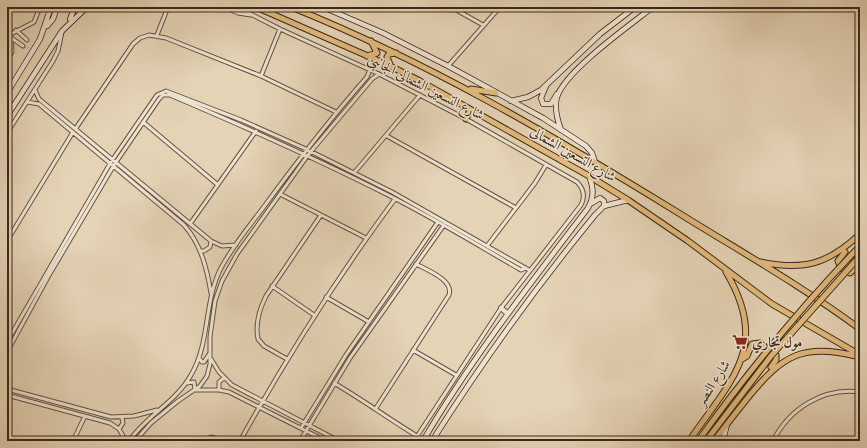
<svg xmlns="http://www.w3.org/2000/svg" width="867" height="448" font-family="'IM FELL French Canon',Amiri,serif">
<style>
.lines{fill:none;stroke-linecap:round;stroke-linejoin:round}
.street-tunnel{stroke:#c3b197;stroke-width:3;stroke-dasharray:3 1.5;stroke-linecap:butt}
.street-casing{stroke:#645440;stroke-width:5}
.secondary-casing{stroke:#392919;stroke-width:6}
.primary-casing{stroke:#392919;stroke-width:7}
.street{stroke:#eee2d0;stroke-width:3}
.secondary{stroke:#eee2d0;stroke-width:4.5}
.primary{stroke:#e2ba7b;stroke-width:5}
.primary-bridge-casing{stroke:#392919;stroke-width:7;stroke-linecap:butt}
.primary-bridge{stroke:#e2ba7b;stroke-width:5}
.labels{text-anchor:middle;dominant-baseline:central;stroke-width:3;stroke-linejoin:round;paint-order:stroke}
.street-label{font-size:14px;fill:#392919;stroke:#eee2d0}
.poi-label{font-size:14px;font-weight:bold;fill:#392919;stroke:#eee2d0;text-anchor:start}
</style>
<rect width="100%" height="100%" fill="#e5d3b6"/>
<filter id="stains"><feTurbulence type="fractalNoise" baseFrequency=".005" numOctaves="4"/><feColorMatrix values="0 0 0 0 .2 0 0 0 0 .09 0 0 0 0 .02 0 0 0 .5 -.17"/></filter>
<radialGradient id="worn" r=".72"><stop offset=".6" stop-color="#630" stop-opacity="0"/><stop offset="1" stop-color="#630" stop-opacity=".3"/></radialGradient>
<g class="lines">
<path class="street-tunnel" d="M 23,46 L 28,48"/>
<defs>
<path id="street" d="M 224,7 L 238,13 L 251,15
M 237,7 L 280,29 L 379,74 L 466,119 L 577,182 C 584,189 585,197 581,205 L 501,308 L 414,441
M 451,7 L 483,25
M 16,30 L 27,40
M 157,35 L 168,7
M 10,37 L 23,46
M 7,59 L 12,52 L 11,34 L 34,22 L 40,7
M 448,66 L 500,7
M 261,76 L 280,29
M 35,90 L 39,99 L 211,241 L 222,246 L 236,245
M 27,102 L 39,104 L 184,225 C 201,244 207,269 211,293
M 143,122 L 218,185
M 76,128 L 133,44 L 140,38 L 149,35 L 166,38 L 261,76 L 336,112
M 7,133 L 53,61 L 58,51 L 62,32
M 387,136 L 516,208
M 354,173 L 420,95
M 280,194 L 366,238
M 190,224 L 256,131
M 7,241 L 73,132
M 487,246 L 535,183 L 546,165
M 200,251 L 204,251 L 210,247 L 211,241
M 272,286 L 314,315
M 326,297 L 369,322
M 7,342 L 111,162 L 157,95 L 166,91 L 241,120 L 306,149 L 392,192 L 529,270
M 413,350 L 456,375
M 7,352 L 48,277 L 114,165 L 159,99 L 163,95 L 170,95 C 243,126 315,158 386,194 C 432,217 476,244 521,270 L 526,268
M 199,358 L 202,362 L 204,362 L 210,353
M 211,359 L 219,372 L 232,385 L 339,441
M 287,359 L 264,346 L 258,339 C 255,324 259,310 266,296 L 321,215
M 187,383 L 194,382 L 195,390 L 219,390 L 229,392 L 326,441
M 334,383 C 363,400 389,419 417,436
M 7,389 L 111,417 L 134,416 L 157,410
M 219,390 L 219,382 L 224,378
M 7,395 L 110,423 L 119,429 L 126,441
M 376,408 L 449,295 C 454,280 427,270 416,264
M 301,428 L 346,355 L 438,222
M 119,429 L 123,423 L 122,418
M 73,441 L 85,416
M 129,441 C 146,416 176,402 191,375 C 210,343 204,303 220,270 C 231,248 248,228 263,208 C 296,163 330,119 367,77 L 370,69
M 135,441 L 151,423 L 178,401 L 200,386 L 207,376 L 210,364 L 210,337 L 215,301 L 222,281 L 237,254 L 308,155 L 372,79 L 379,74
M 202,441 L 211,437 L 227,441
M 240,441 C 287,357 338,276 395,199
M 300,441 L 350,358 L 444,225
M 773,441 C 789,409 823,387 860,392"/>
<path id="secondary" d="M 323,7 L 383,33 L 448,66 L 543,118 L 586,146 L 592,153 L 595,162
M 70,19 L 75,7
M 47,26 L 53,19 L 57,7
M 546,86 L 541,98 L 543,104 L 551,104 L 557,94
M 7,93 L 40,39 L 51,7
M 511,101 L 528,97 L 541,90 L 600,34 L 635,7
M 7,116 L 62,31 L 87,7
M 561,130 C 557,119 554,108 557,97 C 565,71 630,25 653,7
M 592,203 L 600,198 L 604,201 L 604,206
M 501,308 L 507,313
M 423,441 C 471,359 530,284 588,208 C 594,197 594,189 589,176
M 432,441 C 482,362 536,287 595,215 L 604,206 L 628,200
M 723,441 L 727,424"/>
<path id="primary" d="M 256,7 L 386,64 L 420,81 L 589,176 L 628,200 L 688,241 L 772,304 L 860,355
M 291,7 C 428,62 552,135 677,212 C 738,250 802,286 860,329
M 367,56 L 377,53 L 371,41
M 391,67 L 387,57 L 389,54 L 396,53
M 471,89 L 496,93
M 466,119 L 470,110
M 845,252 L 838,261 L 841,268 L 850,273 L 860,264
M 761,262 C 804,271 828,264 860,234
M 742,359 L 747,356 L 752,344 L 760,343 L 776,355 L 776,360 L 771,367
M 689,441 C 731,380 771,347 726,272
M 714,441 C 726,425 738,410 750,395 C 783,355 804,343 856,356"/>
</defs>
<use href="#street" class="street-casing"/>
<use href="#secondary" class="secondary-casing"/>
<use href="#primary" class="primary-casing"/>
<use href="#street" class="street"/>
<use href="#secondary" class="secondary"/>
<use href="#primary" class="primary"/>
<defs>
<path id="primary-bridge" d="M 698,441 C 747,373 801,307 860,246
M 706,441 L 771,356 L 860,256"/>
</defs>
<use href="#primary-bridge" class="primary-bridge-casing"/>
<use href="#primary-bridge" class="primary-bridge"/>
</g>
<defs>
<symbol id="supermarket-bare" viewBox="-9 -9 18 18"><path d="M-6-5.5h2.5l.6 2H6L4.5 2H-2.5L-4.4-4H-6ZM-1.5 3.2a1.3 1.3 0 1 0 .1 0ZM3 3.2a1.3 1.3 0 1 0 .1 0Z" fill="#8f2418" stroke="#eee2d0" stroke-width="2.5" paint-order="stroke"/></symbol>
</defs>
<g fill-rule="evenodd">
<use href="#supermarket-bare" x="729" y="331" width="22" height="22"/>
</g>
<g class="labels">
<g class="street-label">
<text transform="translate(426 87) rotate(27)">شارع التسعين الشمالى الجانبى</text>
<text transform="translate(573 154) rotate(30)">شارع التسعين الشمالى</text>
<text transform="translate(713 383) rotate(-57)">شارع النصر</text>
</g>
<g class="poi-label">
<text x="752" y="342">مول تجاري</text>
</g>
</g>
<rect width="867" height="448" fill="none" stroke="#e5d3b6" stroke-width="24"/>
<rect x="8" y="8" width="851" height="432" fill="none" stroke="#392919" stroke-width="2"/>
<rect x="12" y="12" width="843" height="424" fill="none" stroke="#392919"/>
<rect width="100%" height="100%" filter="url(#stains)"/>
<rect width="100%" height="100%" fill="url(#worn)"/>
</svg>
